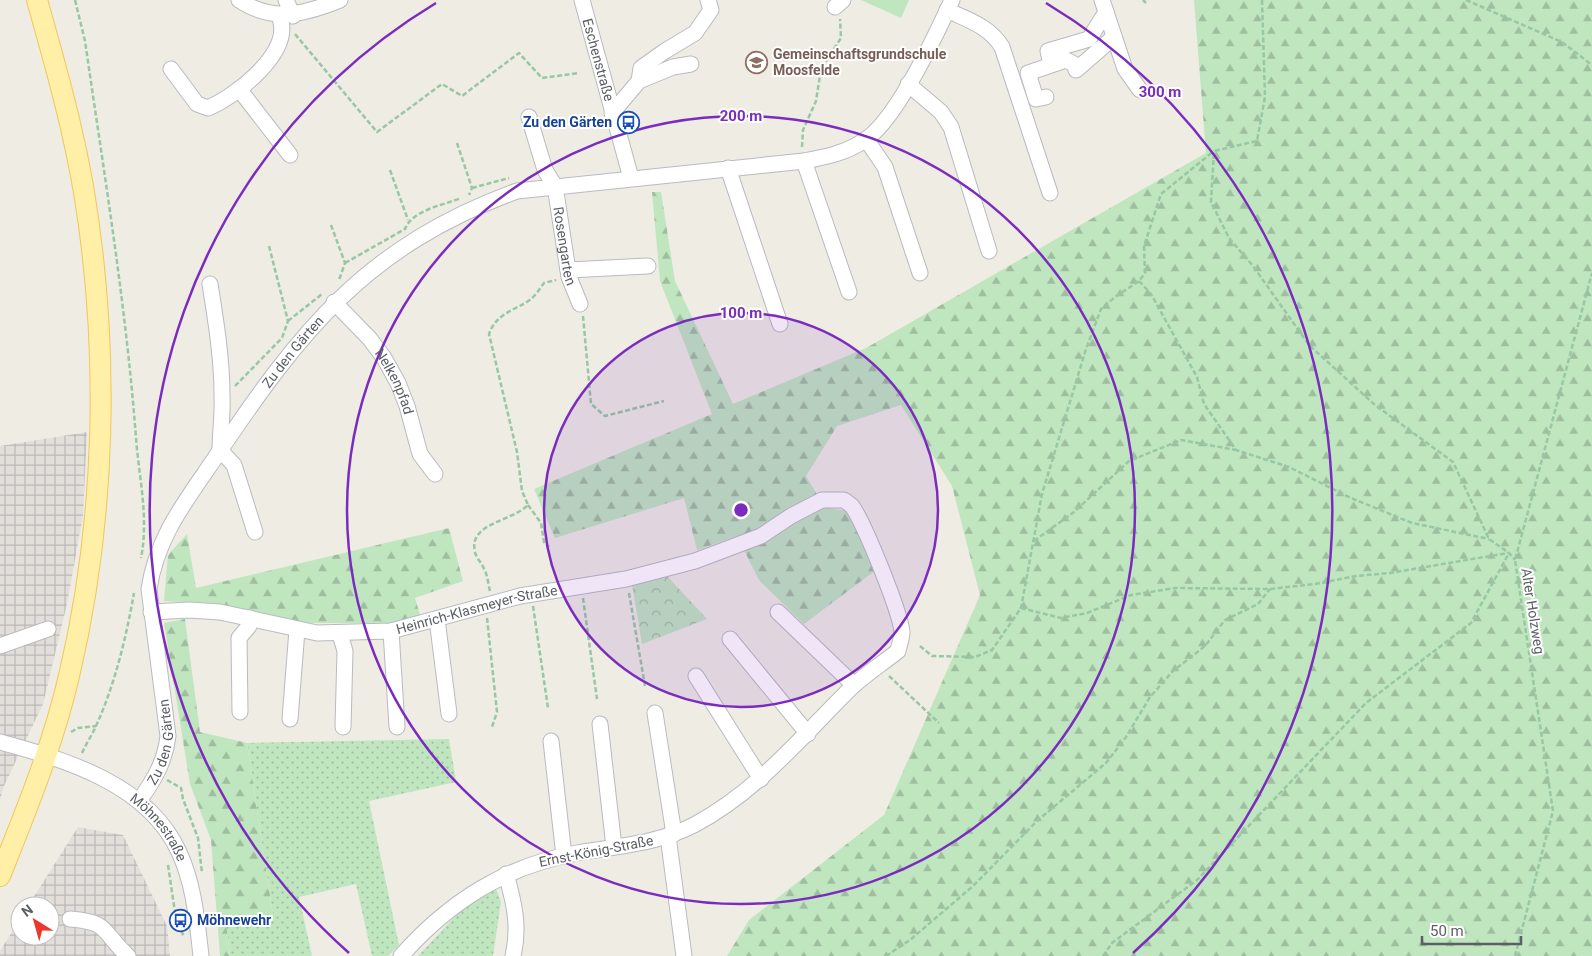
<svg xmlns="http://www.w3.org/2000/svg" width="1592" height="956" font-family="Roboto,sans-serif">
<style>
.industrial{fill:url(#industrial-grid)}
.grass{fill:url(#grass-dots)}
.forest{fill:url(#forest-firs)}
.park{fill:url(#park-crowns)}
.pitch{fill:#c0e6bf}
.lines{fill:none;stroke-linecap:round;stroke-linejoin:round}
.minor-casing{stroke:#b8bbc0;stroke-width:17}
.major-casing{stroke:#f4c557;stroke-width:22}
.path{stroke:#98c7a4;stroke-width:2.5;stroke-dasharray:5 2.5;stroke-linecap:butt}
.minor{stroke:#fff;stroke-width:15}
.major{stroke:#ffefa7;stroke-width:20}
.ring{fill:none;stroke:#7b2cbf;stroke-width:2.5}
.labels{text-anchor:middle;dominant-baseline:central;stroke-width:4;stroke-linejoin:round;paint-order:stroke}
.education-label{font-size:14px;font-weight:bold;fill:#785e54;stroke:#fff;text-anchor:start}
.street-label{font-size:14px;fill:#5b5f64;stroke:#fff}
.transit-label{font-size:14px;font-weight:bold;fill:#164399;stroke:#fff;text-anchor:end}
.centre{fill:#7b2cbf;stroke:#fff;stroke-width:2.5}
.ring-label{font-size:15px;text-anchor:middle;font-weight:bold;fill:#7b2cbf;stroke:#fff;stroke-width:4;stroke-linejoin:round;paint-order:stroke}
</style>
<defs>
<pattern id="industrial-grid" width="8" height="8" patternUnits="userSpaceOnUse" patternTransform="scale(1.25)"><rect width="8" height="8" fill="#e2dfdb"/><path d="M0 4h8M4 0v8" fill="none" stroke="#bab8b5"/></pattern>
<pattern id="grass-dots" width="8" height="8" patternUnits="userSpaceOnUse" patternTransform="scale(1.25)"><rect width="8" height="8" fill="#c0e6bf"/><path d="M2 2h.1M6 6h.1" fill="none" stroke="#9fbe9f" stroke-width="1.8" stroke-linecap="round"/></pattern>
<pattern id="forest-firs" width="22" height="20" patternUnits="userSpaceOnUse" patternTransform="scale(1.25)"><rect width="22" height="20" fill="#c0e6bf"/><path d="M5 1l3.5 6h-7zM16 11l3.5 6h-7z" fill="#9fbe9f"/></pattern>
<pattern id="park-crowns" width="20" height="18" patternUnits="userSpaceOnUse" patternTransform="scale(1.25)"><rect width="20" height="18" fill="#c0e6bf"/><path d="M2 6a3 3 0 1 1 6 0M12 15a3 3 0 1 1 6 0" fill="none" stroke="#9fbe9f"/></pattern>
</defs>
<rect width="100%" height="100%" fill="#eeece3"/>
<path class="industrial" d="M 87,432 L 83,515 L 67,604 L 43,704 L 4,786 L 0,800 L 0,446 Z
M 78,827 L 123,835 L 167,926 L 170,956 L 0,956 L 0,951 L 20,919 L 20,936 L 50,936 L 50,906 L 28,906 Z"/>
<path class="grass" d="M 449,739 L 456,782 L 369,801 L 399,945 L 388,956 L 372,956 L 356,884 L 299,897 L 312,956 L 230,956 L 226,923 L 273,915 L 247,743 Z
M 496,889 L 501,902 L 493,956 L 418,956 L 463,908 Z"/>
<path class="forest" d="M 1194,0 L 1592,0 L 1592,956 L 727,956 L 749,920 L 884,815 L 980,595 L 952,486 L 901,405 L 837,426 L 806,476 L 825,508 L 850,511 L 876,570 L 804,624 L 759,580 L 737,536 L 697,550 L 684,498 L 555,538 L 534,489 L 712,414 L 660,281 L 652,192 L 661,192 L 675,281 L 733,404 L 866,348 L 1206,153 Z
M 449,528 L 463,581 L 415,598 L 421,618 L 387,623 L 304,623 L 221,604 L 164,601 L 168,555 L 187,534 L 196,588 Z
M 185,619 L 200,732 L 247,743 L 273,916 L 226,923 L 230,956 L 220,956 L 211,840 L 190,784 L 164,623 Z"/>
<path class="park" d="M 666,575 L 707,619 L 642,644 L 632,585 Z"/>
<path class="pitch" d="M 861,0 L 909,0 L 901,18 Z"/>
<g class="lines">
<defs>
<g id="minor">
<path d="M 239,0 C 273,23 305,14 340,0"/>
<path d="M 286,0 L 293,16"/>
<path id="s1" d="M 582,0 L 631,178"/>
<path d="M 1102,0 L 1125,69 L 1140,90"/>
<path d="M 835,7 L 843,0"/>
<path d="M 947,10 C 968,20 989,26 1002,47 L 1050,193"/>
<path d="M 1051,64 L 1048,51 L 1089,39 L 1106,12"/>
<path d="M 171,69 L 197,104 L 208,108 C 236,96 295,51 279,16"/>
<path d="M 639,81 L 641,68 L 665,51 L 695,33 L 711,10 L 708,0"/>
<path d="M 908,84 L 941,112 L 951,127 L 989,251"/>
<path d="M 239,89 L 290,155"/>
<path d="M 1046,97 L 1036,99 L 1028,73 L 1066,60 L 1074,64 L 1076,70 L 1114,37"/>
<path d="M 612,113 L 639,81 L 673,67 L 691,64"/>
<path id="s2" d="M 529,117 L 545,170 L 555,186 L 569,277 L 580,304"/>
<path d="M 866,139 L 885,167 L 920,273"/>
<path d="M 804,161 L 849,292"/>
<path d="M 728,168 L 780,324"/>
<path d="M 568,270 L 648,266"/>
<path d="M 210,284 C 216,322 222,358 222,396 C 223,414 220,432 220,450 L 234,465 L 255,532"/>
<path id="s3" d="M 334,302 L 370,339 L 384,358 L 398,383 L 407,406 L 420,454 L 435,474"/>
<path id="s4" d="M 151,612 L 189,610 L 220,612 L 317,633 L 391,631 L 520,596 L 626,579 L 695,561 L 761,536 L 791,516 L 822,500 L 844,500 L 852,506 C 865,525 900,611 902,632 C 902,638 899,646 898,651 C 883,663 867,673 853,686 C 802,736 758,791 694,825 C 657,844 617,846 577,853 C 505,866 449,902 401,956"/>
<path d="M 778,612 L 854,685"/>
<path d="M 437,619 L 449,714"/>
<path d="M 391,631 L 397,727"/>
<path d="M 340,634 L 345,651 L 343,727"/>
<path d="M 730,639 L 808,734"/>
<path d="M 0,646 L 48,629"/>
<path d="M 696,676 L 761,779"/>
<path d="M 240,712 L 239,638 L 249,626 L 250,618"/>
<path d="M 655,713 L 674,834"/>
<path d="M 290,719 L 297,630"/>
<path d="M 600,724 L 614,847"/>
<path d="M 551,741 L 564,856"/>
<path id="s5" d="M 0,742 C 66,760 148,784 179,852 C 194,884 197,921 201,956"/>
<path id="s6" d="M 139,801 C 154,780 165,762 168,736 L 149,589 C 157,536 186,501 215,458 C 301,330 366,246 517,191 L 804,161 C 826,157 846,153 865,140 C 896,120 936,35 952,0"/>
<path d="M 668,836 L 684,956"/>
<path d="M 506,874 C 514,902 520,927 513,956"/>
<path d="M 70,919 C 111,922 101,932 128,956"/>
</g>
<path id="major" d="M 0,876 C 26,811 53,745 69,676 C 106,520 110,351 84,192 C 73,127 55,64 37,0"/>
</defs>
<use href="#minor" class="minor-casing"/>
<use href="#major" class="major-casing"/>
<path class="path" d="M 75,0 L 85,41 C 104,173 126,305 136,438 C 139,478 149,518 141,558
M 1143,0 L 1146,3
M 1262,0 L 1265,97 L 1257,141 L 1214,151 L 1211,202 L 1229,238 L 1253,266 L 1309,345 L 1375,405 L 1453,462 L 1489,539 L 1509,553 L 1515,560
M 1466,0 L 1562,42 L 1592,65
M 295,34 L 377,132 L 442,84 L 462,96 L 519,53 L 542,78 L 579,73
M 457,143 L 472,188 L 469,195
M 802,147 L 803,130 L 816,101 L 821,69 L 841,38 L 840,19
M 390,170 L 408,220
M 472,188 L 509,178
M 331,225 L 345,263 L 339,280
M 345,263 L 405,229 C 412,210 444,205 461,198
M 1139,281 L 1151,294 L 1197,377 L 1204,404 L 1236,450 L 1289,467 L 1351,498 L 1412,523 L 1489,539
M 583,316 L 591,404 L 605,416 L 664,401
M 288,321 L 322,294
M 235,386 L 282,338 L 288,321 L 269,246
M 528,505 L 541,523 L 544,542 L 549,547
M 1034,541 L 1074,512 L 1129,461 L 1181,440 L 1236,450
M 490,591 C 488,584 488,576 484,569 C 482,563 476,558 475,552 C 468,523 511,522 528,505 L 522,491 L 517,452 L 489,334 C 497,312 515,311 531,299 C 536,295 540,288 544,283 L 556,280
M 629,593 L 645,686
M 583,598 L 597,699
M 533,606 L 548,708
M 1021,608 L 1061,618 L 1087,613 L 1131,595 L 1175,588 L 1270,589 L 1315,584 L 1356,576 L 1390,573 L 1508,553
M 487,618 L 497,712 L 492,727
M 920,646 L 932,656 L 975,657 L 992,650 L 1021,608 L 1042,494 L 1086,349 L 1101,309 L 1115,297 L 1139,281 L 1145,273 L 1144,246 L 1161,194 L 1214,151
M 889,676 L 939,723
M 71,732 L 78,728 L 96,726
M 82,753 C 86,744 92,735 96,726 C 115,684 126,638 134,593
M 167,780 L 181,788 L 183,799 L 198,838 L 202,873
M 168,865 L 176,919 L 184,937
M 886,956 L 910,940 L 973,886 L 1037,821 L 1106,763 L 1126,737 L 1150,697 L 1173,671 L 1205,646 L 1225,620 L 1258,604 L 1270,589
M 1103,956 L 1112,943 L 1197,880 L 1366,703 L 1471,623 L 1509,553
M 1515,956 L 1553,811 L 1515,560 L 1592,273"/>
<use href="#minor" class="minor"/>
<use href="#major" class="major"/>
</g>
<circle cx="741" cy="510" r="197" fill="#7b2cbf" fill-opacity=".12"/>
<g class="ring">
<circle cx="741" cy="510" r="197"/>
<circle cx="741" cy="510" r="394"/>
<path d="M349 953A592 592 0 0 1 436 3M1046 3A592 592 0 0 1 1133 953"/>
</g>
<defs>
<symbol id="school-ring" viewBox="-11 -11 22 22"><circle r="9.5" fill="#fff" stroke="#8d6e63" stroke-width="1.5"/><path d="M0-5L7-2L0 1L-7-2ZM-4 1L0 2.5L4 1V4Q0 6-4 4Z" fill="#8d6e63"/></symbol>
<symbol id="bus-ring" viewBox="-11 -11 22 22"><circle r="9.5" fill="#fff" stroke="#1a4fb4" stroke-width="1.5"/><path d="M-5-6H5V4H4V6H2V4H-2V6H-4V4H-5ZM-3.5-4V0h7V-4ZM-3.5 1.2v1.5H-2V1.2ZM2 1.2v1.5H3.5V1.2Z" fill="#1a4fb4"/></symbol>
</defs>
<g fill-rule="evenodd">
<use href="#school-ring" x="744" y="50" width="25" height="25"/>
<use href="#bus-ring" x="616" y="110" width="25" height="25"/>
<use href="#bus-ring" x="168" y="908" width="25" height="25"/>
</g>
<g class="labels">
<g class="education-label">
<text x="773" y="54">Gemeinschaftsgrundschule<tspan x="773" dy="16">Moosfelde</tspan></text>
</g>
<g class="street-label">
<text stroke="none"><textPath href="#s1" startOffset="62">Eschenstraße</textPath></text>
<text stroke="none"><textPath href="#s2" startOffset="135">Rosengarten</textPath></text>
<text stroke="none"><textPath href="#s6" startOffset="500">Zu den Gärten</textPath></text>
<text stroke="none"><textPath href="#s3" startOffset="101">Nelkenpfad</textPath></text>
<text stroke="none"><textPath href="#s4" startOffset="331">Heinrich-Klasmeyer-Straße</textPath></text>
<text transform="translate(1533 611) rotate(81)">Alter Holzweg</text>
<text stroke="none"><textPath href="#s6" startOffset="65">Zu den Gärten</textPath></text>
<text stroke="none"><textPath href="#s5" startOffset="185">Möhnestraße</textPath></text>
<text transform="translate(596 851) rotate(-11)">Ernst-König-Straße</text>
</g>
<g class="transit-label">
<text x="612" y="122">Zu den Gärten</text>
<text x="197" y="920" text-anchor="start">Möhnewehr</text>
</g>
</g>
<circle cx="741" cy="510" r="8" class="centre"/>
<g class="ring-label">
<text x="1160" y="97">300 m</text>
<text x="741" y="121">200 m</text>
<text x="741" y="318">100 m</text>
</g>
<g transform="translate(35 921) rotate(323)"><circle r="24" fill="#ffffff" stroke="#bdbfc1"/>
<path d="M0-4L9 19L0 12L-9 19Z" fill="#ec372b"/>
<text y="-8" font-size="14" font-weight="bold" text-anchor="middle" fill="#5b5f64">N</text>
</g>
<path d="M1422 936v8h99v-8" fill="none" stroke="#5b5f64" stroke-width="2.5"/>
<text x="1430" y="936" font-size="15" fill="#5b5f64" stroke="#ffffff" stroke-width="4" paint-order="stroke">50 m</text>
</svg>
